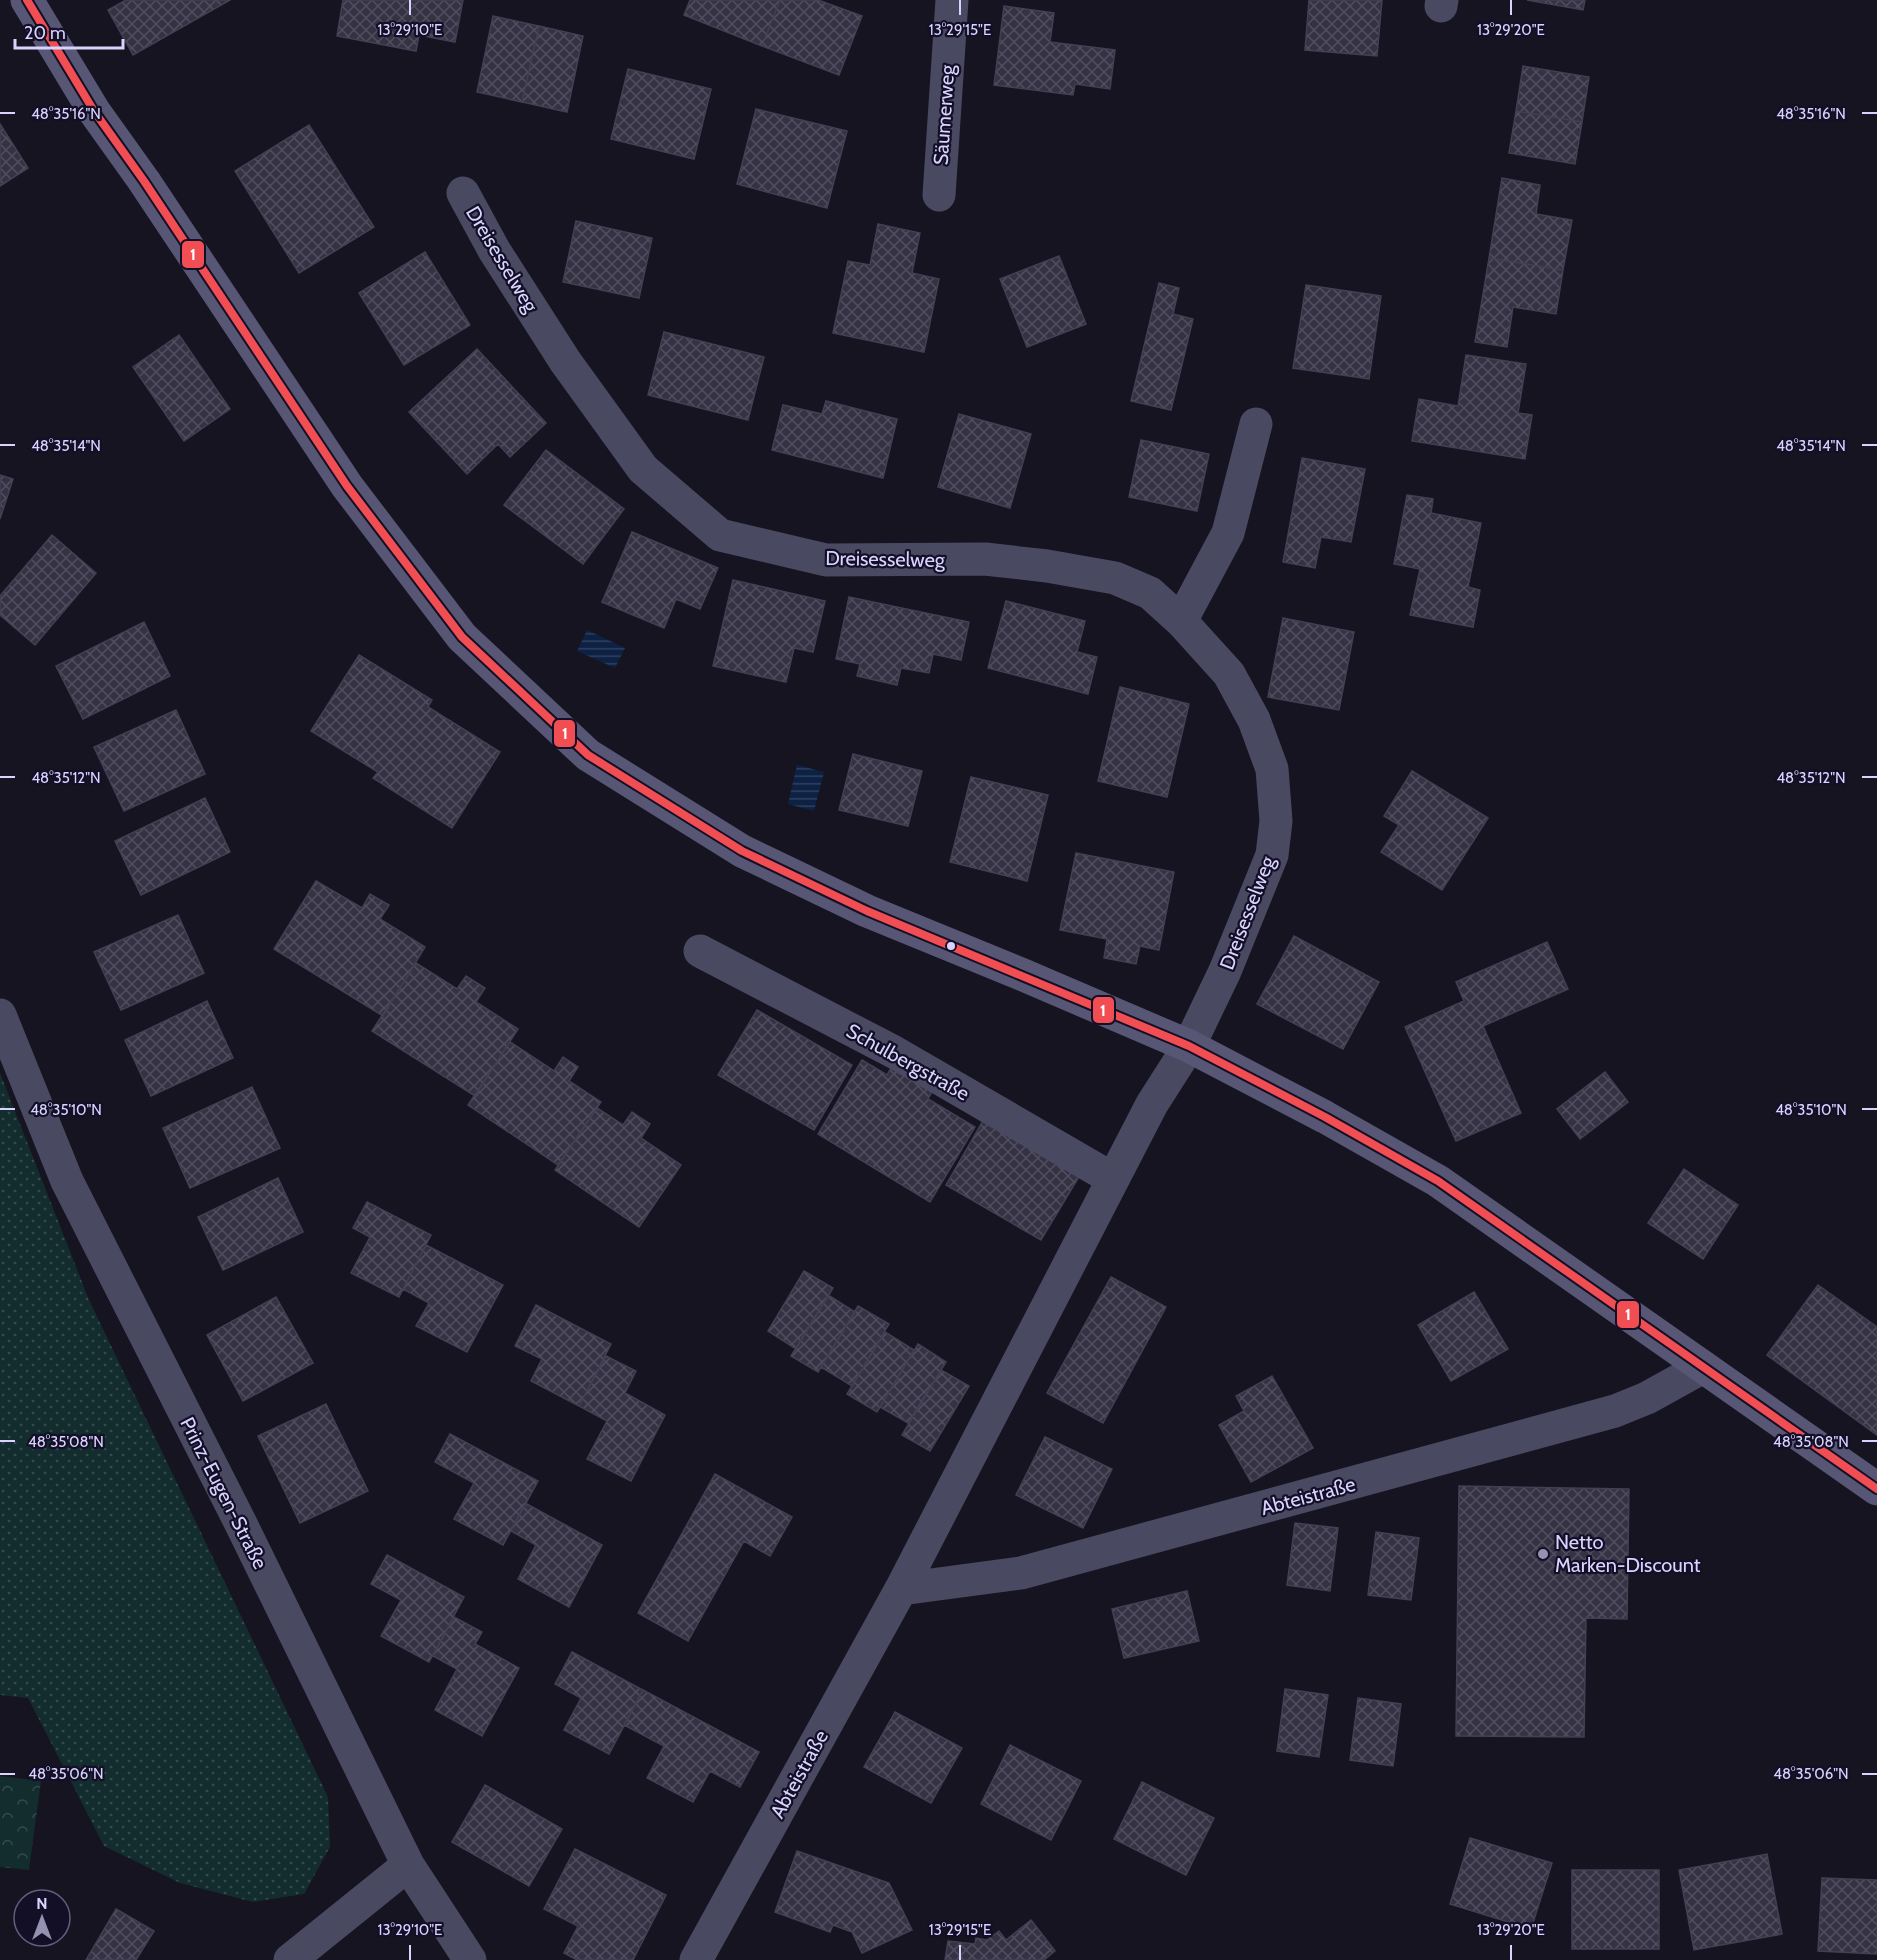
<svg xmlns="http://www.w3.org/2000/svg" width="1877" height="1960" font-family="Cabin,sans-serif">
<style>
.park{fill:url(#park-crowns)}
.garden{fill:url(#garden-dots)}
.water{fill:url(#water-rules)}
.building{fill:url(#building-cross-hatch);stroke:#433f54;stroke-width:1.5}
.lines{fill:none;stroke-linecap:round;stroke-linejoin:round}
.street{stroke:#4a4962;stroke-width:33}
.secondary{stroke:#575674;stroke-width:33}
.bus-1-casing{stroke:#130f26;stroke-width:12}
.bus-1{stroke:#f14e54;stroke-width:8}
.ticks{fill:none;stroke:#d9d4ff;stroke-width:2}
.bus-dot{fill:#d9d4ff;stroke:#130f26;stroke-width:2}
.poi-dot{fill:#9591b1;stroke:#130f26;stroke-width:2}
.labels{text-anchor:middle;dominant-baseline:central;stroke-width:4.5;stroke-linejoin:round;paint-order:stroke}
.street-label{font-size:20px;fill:#d9d4ff;stroke:#130f26}
.poi-label{font-size:20px;fill:#d9d4ff;stroke:#130f26;text-anchor:start}
.ticks-label{font-size:15px;text-anchor:middle;fill:#d9d4ff;stroke:#130f26;stroke-width:4.5;stroke-linejoin:round;paint-order:stroke}
.line-badge{stroke:#130f26;stroke-width:2}
.badge-label{font-size:16px;text-anchor:middle;font-weight:bold;fill:#fff}
</style>
<defs>
<pattern id="park-crowns" width="20" height="18" patternUnits="userSpaceOnUse" patternTransform="scale(1.5)"><rect width="20" height="18" fill="#132c2d"/><path d="M2 6a3 3 0 1 1 6 0M12 15a3 3 0 1 1 6 0" fill="none" stroke="#354a4c"/></pattern>
<pattern id="garden-dots" width="8" height="8" patternUnits="userSpaceOnUse" patternTransform="scale(1.5)"><rect width="8" height="8" fill="#132c2d"/><path d="M2 2h.1M6 6h.1" fill="none" stroke="#354a4c" stroke-width="1.8" stroke-linecap="round"/></pattern>
<pattern id="water-rules" width="6" height="5" patternUnits="userSpaceOnUse" patternTransform="scale(1.5)"><rect width="6" height="5" fill="#0d2144"/><path d="M0 2.5h6" fill="none" stroke="#304060"/></pattern>
<pattern id="building-cross-hatch" width="8" height="8" patternUnits="userSpaceOnUse" patternTransform="scale(1.5)"><rect width="8" height="8" fill="#343243"/><path d="M0 0l8 8M0 8l8-8" fill="none" stroke="#514f5f"/></pattern>
</defs>
<rect width="100%" height="100%" fill="#161421"/>
<path class="park" d="M 0,1776 L 41,1781 L 29,1870 L 0,1867 Z"/>
<path class="garden" d="M 0,1073 L 89,1300 L 328,1797 L 330,1847 L 304,1894 L 253,1902 L 180,1883 L 104,1846 L 28,1698 L 0,1695 Z"/>
<path class="water" d="M 587,630 L 625,648 L 615,668 L 577,651 Z
M 797,765 L 824,772 L 814,811 L 788,804 Z"/>
<path class="building" d="M 126,0 L 230,0 L 133,55 L 108,10 Z
M 343,0 L 463,0 L 455,42 L 419,35 L 416,51 L 337,36 Z
M 690,0 L 780,0 L 762,46 L 684,15 Z
M 780,0 L 818,0 L 862,16 L 839,75 L 762,46 Z
M 1309,0 L 1382,0 L 1377,56 L 1305,50 Z
M 1527,0 L 1585,0 L 1583,10 Z
M 1004,6 L 1054,13 L 1050,42 L 1115,50 L 1110,89 L 1075,84 L 1073,95 L 994,85 Z
M 493,16 L 539,26 L 522,102 L 477,92 Z
M 539,26 L 583,36 L 567,112 L 522,102 Z
M 1523,66 L 1589,77 L 1582,122 L 1516,111 Z
M 628,69 L 711,89 L 694,159 L 611,139 Z
M 756,109 L 847,131 L 827,208 L 737,184 Z
M 1516,111 L 1582,122 L 1575,164 L 1509,153 Z
M 0,124 L 28,168 L 0,186 Z
M 309,125 L 374,227 L 299,273 L 235,171 Z
M 1502,178 L 1540,185 L 1536,214 L 1572,220 L 1563,270 L 1489,258 Z
M 576,221 L 652,238 L 639,298 L 563,282 Z
M 878,224 L 920,233 L 912,273 L 939,279 L 924,352 L 833,333 L 848,261 L 870,265 Z
M 425,252 L 470,325 L 404,365 L 359,293 Z
M 1059,256 L 1086,324 L 1027,347 L 1000,279 Z
M 1489,258 L 1563,270 L 1556,314 L 1513,307 L 1507,347 L 1475,342 Z
M 1159,283 L 1179,288 L 1173,314 L 1193,319 L 1171,410 L 1131,401 Z
M 1306,285 L 1381,296 L 1369,379 L 1293,368 Z
M 664,332 L 764,357 L 748,420 L 648,395 Z
M 179,335 L 230,409 L 184,441 L 133,367 Z
M 477,349 L 546,423 L 510,457 L 498,444 L 467,474 L 409,412 Z
M 1466,355 L 1526,364 L 1518,413 L 1532,415 L 1525,459 L 1412,441 L 1419,399 L 1458,406 Z
M 826,401 L 897,419 L 883,478 L 772,450 L 783,405 L 822,414 Z
M 959,414 L 1031,434 L 1010,508 L 938,487 Z
M 1141,440 L 1209,454 L 1197,511 L 1129,497 Z
M 546,450 L 624,509 L 583,564 L 504,505 Z
M 1302,458 L 1365,469 L 1351,542 L 1321,537 L 1315,568 L 1283,562 Z
M 0,475 L 13,479 L 0,519 Z
M 1407,495 L 1433,499 L 1431,513 L 1481,523 L 1468,587 L 1480,590 L 1473,627 L 1410,615 L 1420,569 L 1394,564 Z
M 632,532 L 718,568 L 700,609 L 676,599 L 664,628 L 602,602 Z
M 52,535 L 96,573 L 35,645 L 0,615 L 0,596 Z
M 733,580 L 825,601 L 813,652 L 794,648 L 786,682 L 713,666 Z
M 849,597 L 969,622 L 961,660 L 933,654 L 929,673 L 901,668 L 897,685 L 857,676 L 860,664 L 836,659 Z
M 1006,601 L 1085,621 L 1077,652 L 1097,657 L 1088,694 L 988,668 Z
M 1283,618 L 1354,632 L 1339,710 L 1268,697 Z
M 144,622 L 170,676 L 83,719 L 56,666 Z
M 359,655 L 432,700 L 428,707 L 500,752 L 452,828 L 373,778 L 378,772 L 311,731 Z
M 1120,687 L 1189,704 L 1167,797 L 1098,781 Z
M 176,710 L 205,774 L 124,811 L 94,747 Z
M 853,754 L 922,771 L 908,826 L 839,810 Z
M 1412,771 L 1488,818 L 1442,890 L 1381,852 L 1399,825 L 1384,816 Z
M 971,777 L 1048,795 L 1027,881 L 950,862 Z
M 205,798 L 230,852 L 141,895 L 115,841 Z
M 1076,853 L 1174,872 L 1159,950 L 1140,946 L 1136,964 L 1104,958 L 1107,939 L 1060,930 Z
M 316,881 L 362,908 L 370,894 L 389,905 L 380,919 L 425,947 L 383,1016 L 274,949 Z
M 178,915 L 204,973 L 121,1010 L 94,952 Z
M 1294,936 L 1379,982 L 1343,1049 L 1257,1004 Z
M 1547,942 L 1568,989 L 1483,1026 L 1521,1113 L 1456,1141 L 1405,1027 L 1464,1001 L 1456,982 Z
M 416,963 L 457,989 L 466,976 L 485,988 L 476,1002 L 518,1029 L 475,1096 L 372,1031 Z
M 207,1001 L 233,1058 L 151,1096 L 125,1040 Z
M 757,1010 L 852,1065 L 814,1130 L 718,1075 Z
M 510,1042 L 554,1071 L 563,1057 L 578,1067 L 569,1081 L 601,1102 L 558,1165 L 468,1105 Z
M 862,1060 L 887,1075 L 892,1066 L 933,1090 L 928,1099 L 975,1127 L 930,1202 L 818,1134 Z
M 1605,1072 L 1628,1102 L 1580,1139 L 1557,1109 Z
M 252,1087 L 280,1148 L 190,1188 L 163,1128 Z
M 597,1108 L 623,1125 L 632,1112 L 650,1124 L 641,1138 L 681,1165 L 639,1227 L 555,1170 Z
M 984,1119 L 1080,1175 L 1041,1240 L 946,1185 Z
M 1684,1169 L 1738,1205 L 1703,1259 L 1648,1223 Z
M 278,1178 L 303,1232 L 223,1270 L 198,1217 Z
M 367,1202 L 431,1235 L 399,1297 L 351,1273 L 370,1237 L 353,1228 Z
M 426,1245 L 503,1285 L 467,1352 L 416,1326 L 429,1303 L 403,1289 Z
M 804,1271 L 833,1288 L 796,1349 L 768,1331 Z
M 1111,1277 L 1166,1307 L 1103,1423 L 1047,1393 Z
M 1818,1285 L 1877,1327 L 1877,1435 L 1767,1355 Z
M 1474,1292 L 1508,1349 L 1451,1381 L 1418,1325 Z
M 828,1295 L 855,1312 L 818,1372 L 791,1356 Z
M 276,1297 L 313,1363 L 243,1401 L 207,1335 Z
M 536,1305 L 611,1344 L 579,1406 L 531,1381 L 542,1359 L 515,1346 Z
M 858,1306 L 889,1324 L 852,1386 L 821,1367 Z
M 885,1332 L 914,1350 L 877,1412 L 847,1394 Z
M 918,1344 L 946,1362 L 908,1423 L 880,1407 Z
M 606,1356 L 636,1371 L 625,1393 L 665,1415 L 631,1481 L 587,1459 L 607,1421 L 579,1406 Z
M 941,1370 L 969,1386 L 930,1451 L 902,1435 Z
M 1272,1376 L 1313,1448 L 1251,1482 L 1219,1425 L 1244,1411 L 1236,1396 Z
M 326,1404 L 368,1491 L 300,1523 L 258,1436 Z
M 450,1434 L 538,1481 L 503,1545 L 454,1519 L 474,1483 L 435,1462 Z
M 1045,1437 L 1112,1469 L 1083,1528 L 1016,1495 Z
M 715,1474 L 792,1517 L 770,1556 L 744,1541 L 688,1641 L 638,1613 Z
M 1459,1486 L 1629,1489 L 1627,1619 L 1586,1618 L 1584,1737 L 1456,1736 Z
M 525,1503 L 602,1545 L 569,1607 L 518,1579 L 536,1545 L 511,1531 Z
M 1295,1523 L 1338,1528 L 1330,1591 L 1287,1585 Z
M 1376,1532 L 1419,1538 L 1411,1600 L 1368,1595 Z
M 387,1555 L 464,1597 L 429,1662 L 381,1636 L 401,1600 L 371,1584 Z
M 1187,1591 L 1199,1641 L 1124,1658 L 1112,1609 Z
M 454,1617 L 482,1632 L 475,1644 L 519,1668 L 482,1736 L 435,1710 L 457,1669 L 433,1656 Z
M 572,1652 L 643,1690 L 609,1754 L 564,1730 L 581,1698 L 555,1684 Z
M 1285,1689 L 1328,1695 L 1319,1757 L 1277,1751 Z
M 643,1690 L 759,1752 L 740,1787 L 710,1771 L 693,1802 L 647,1778 L 664,1746 L 624,1725 Z
M 1358,1698 L 1401,1704 L 1393,1766 L 1350,1760 Z
M 895,1712 L 962,1748 L 931,1803 L 864,1767 Z
M 1010,1745 L 1081,1781 L 1051,1840 L 981,1804 Z
M 1142,1782 L 1214,1818 L 1186,1875 L 1114,1839 Z
M 485,1785 L 562,1829 L 529,1886 L 452,1842 Z
M 1470,1838 L 1552,1863 L 1531,1929 L 1450,1904 Z
M 575,1849 L 666,1895 L 633,1960 L 577,1960 L 564,1953 L 578,1926 L 544,1909 Z
M 797,1851 L 889,1883 L 912,1930 L 862,1953 L 852,1932 L 833,1925 L 830,1932 L 775,1912 Z
M 1767,1854 L 1782,1934 L 1694,1950 L 1679,1870 Z
M 1572,1870 L 1659,1870 L 1659,1949 L 1572,1949 Z
M 1822,1878 L 1877,1880 L 1877,1954 L 1818,1951 Z
M 116,1909 L 154,1931 L 136,1960 L 86,1960 Z
M 1031,1920 L 1055,1951 L 1044,1960 L 945,1960 L 948,1941 L 975,1944 L 976,1938 L 987,1940 L 999,1931 L 1006,1940 Z"/>
<g class="lines">
<path class="street" d="M 1441,6 L 1442,0
M 463,193 L 494,250 L 565,361 L 643,469 L 720,535 L 826,560 L 985,559 L 1047,566 L 1115,578 L 1150,593 L 1181,621 L 1229,674 L 1254,720 L 1272,769 L 1276,821 L 1272,855 L 1225,971 L 1189,1046 L 1152,1104 L 901,1589 L 696,1960
M 939,195 L 952,0
M 1181,621 L 1228,533 L 1256,424
M 700,951 L 894,1052 L 1113,1179
M 0,1015 L 67,1181 L 241,1524 L 408,1865 L 470,1960
M 901,1589 L 1021,1573 L 1615,1411 L 1647,1398 L 1703,1367
M 290,1960 L 408,1865"/>
<path class="secondary" d="M 27,0 L 94,111 L 144,181 L 347,486 L 462,637 L 588,755 L 742,851 L 867,911 L 1021,974 L 1189,1046 L 1325,1117 L 1438,1181 L 1877,1489"/>
<defs>
<path id="bus-1" d="M 27,0 L 94,111 L 144,181 L 347,486 L 462,637 L 588,755 L 742,851 L 867,911 L 1189,1046 L 1325,1117 L 1438,1181 L 1877,1489"/>
</defs>
<use href="#bus-1" class="bus-1-casing"/>
<use href="#bus-1" class="bus-1"/>
</g>
<path class="ticks" d="M 410,0 L 410,15M 960,0 L 960,15M 1511,0 L 1511,15M 0,113 L 15,113M 1862,113 L 1877,113M 0,445 L 15,445M 1862,445 L 1877,445M 0,777 L 15,777M 1862,777 L 1877,777M 0,1109 L 15,1109M 1862,1109 L 1877,1109M 0,1441 L 15,1441M 1862,1441 L 1877,1441M 0,1774 L 15,1774M 1862,1774 L 1877,1774M 410,1945 L 410,1960M 960,1945 L 960,1960M 1511,1945 L 1511,1960"/>
<circle class="bus-dot" cx="951" cy="946" r="5"/>
<circle class="poi-dot" cx="1543" cy="1554" r="6"/>
<g class="labels">
<g class="street-label">
<text transform="translate(944 115) rotate(-86)">Säumerweg</text>
<text transform="translate(502 259) rotate(59)">Dreisesselweg</text>
<text transform="translate(885 559) rotate(1)">Dreisesselweg</text>
<text transform="translate(1247 913) rotate(-69)">Dreisesselweg</text>
<text transform="translate(908 1062) rotate(29)">Schulbergstraße</text>
<text transform="translate(224 1493) rotate(63)">Prinz-Eugen-Straße</text>
<text transform="translate(1308 1496) rotate(-15)">Abteistraße</text>
<text transform="translate(799 1774) rotate(-61)">Abteistraße</text>
</g>
<g class="poi-label">
<text x="1555" y="1542">Netto<tspan x="1555" dy="23">Marken-Discount</tspan></text>
</g>
</g>
<g class="ticks-label">
<text x="410" y="35">13°29'10"E</text>
<text x="960" y="35">13°29'15"E</text>
<text x="1511" y="35">13°29'20"E</text>
<text x="66" y="119">48°35'16"N</text>
<text x="1811" y="119">48°35'16"N</text>
<text x="66" y="451">48°35'14"N</text>
<text x="1811" y="451">48°35'14"N</text>
<text x="66" y="783">48°35'12"N</text>
<text x="1811" y="783">48°35'12"N</text>
<text x="66" y="1115">48°35'10"N</text>
<text x="1811" y="1115">48°35'10"N</text>
<text x="66" y="1447">48°35'08"N</text>
<text x="1811" y="1447">48°35'08"N</text>
<text x="66" y="1779">48°35'06"N</text>
<text x="1811" y="1779">48°35'06"N</text>
<text x="410" y="1935">13°29'10"E</text>
<text x="960" y="1935">13°29'15"E</text>
<text x="1511" y="1935">13°29'20"E</text>
</g>
<g class="line-badge">
<rect x="181" y="240" width="24" height="29" rx="6" fill="#f14e54"/>
<rect x="553" y="719" width="23" height="29" rx="6" fill="#f14e54"/>
<rect x="1092" y="996" width="23" height="28" rx="6" fill="#f14e54"/>
<rect x="1616" y="1300" width="24" height="29" rx="6" fill="#f14e54"/>
</g>
<g class="badge-label">
<text x="193" y="260">1</text>
<text x="565" y="739">1</text>
<text x="1103" y="1016">1</text>
<text x="1628" y="1320">1</text>
</g>
<g transform="translate(42 1918)"><circle r="28" fill="#130f26" stroke="#625e7d" stroke-width="1.5"/>
<path d="M0-4.5L10 22L0 15L-10 22Z" fill="#9591b1"/>
<text y="-9" font-size="16" font-weight="bold" text-anchor="middle" fill="#d9d4ff">N</text>
</g>
<path d="M15 39v9h108v-9" fill="none" stroke="#d9d4ff" stroke-width="3"/>
<text x="24" y="39" font-size="18" fill="#d9d4ff" stroke="#130f26" stroke-width="4.5" paint-order="stroke">20 m</text>
</svg>
